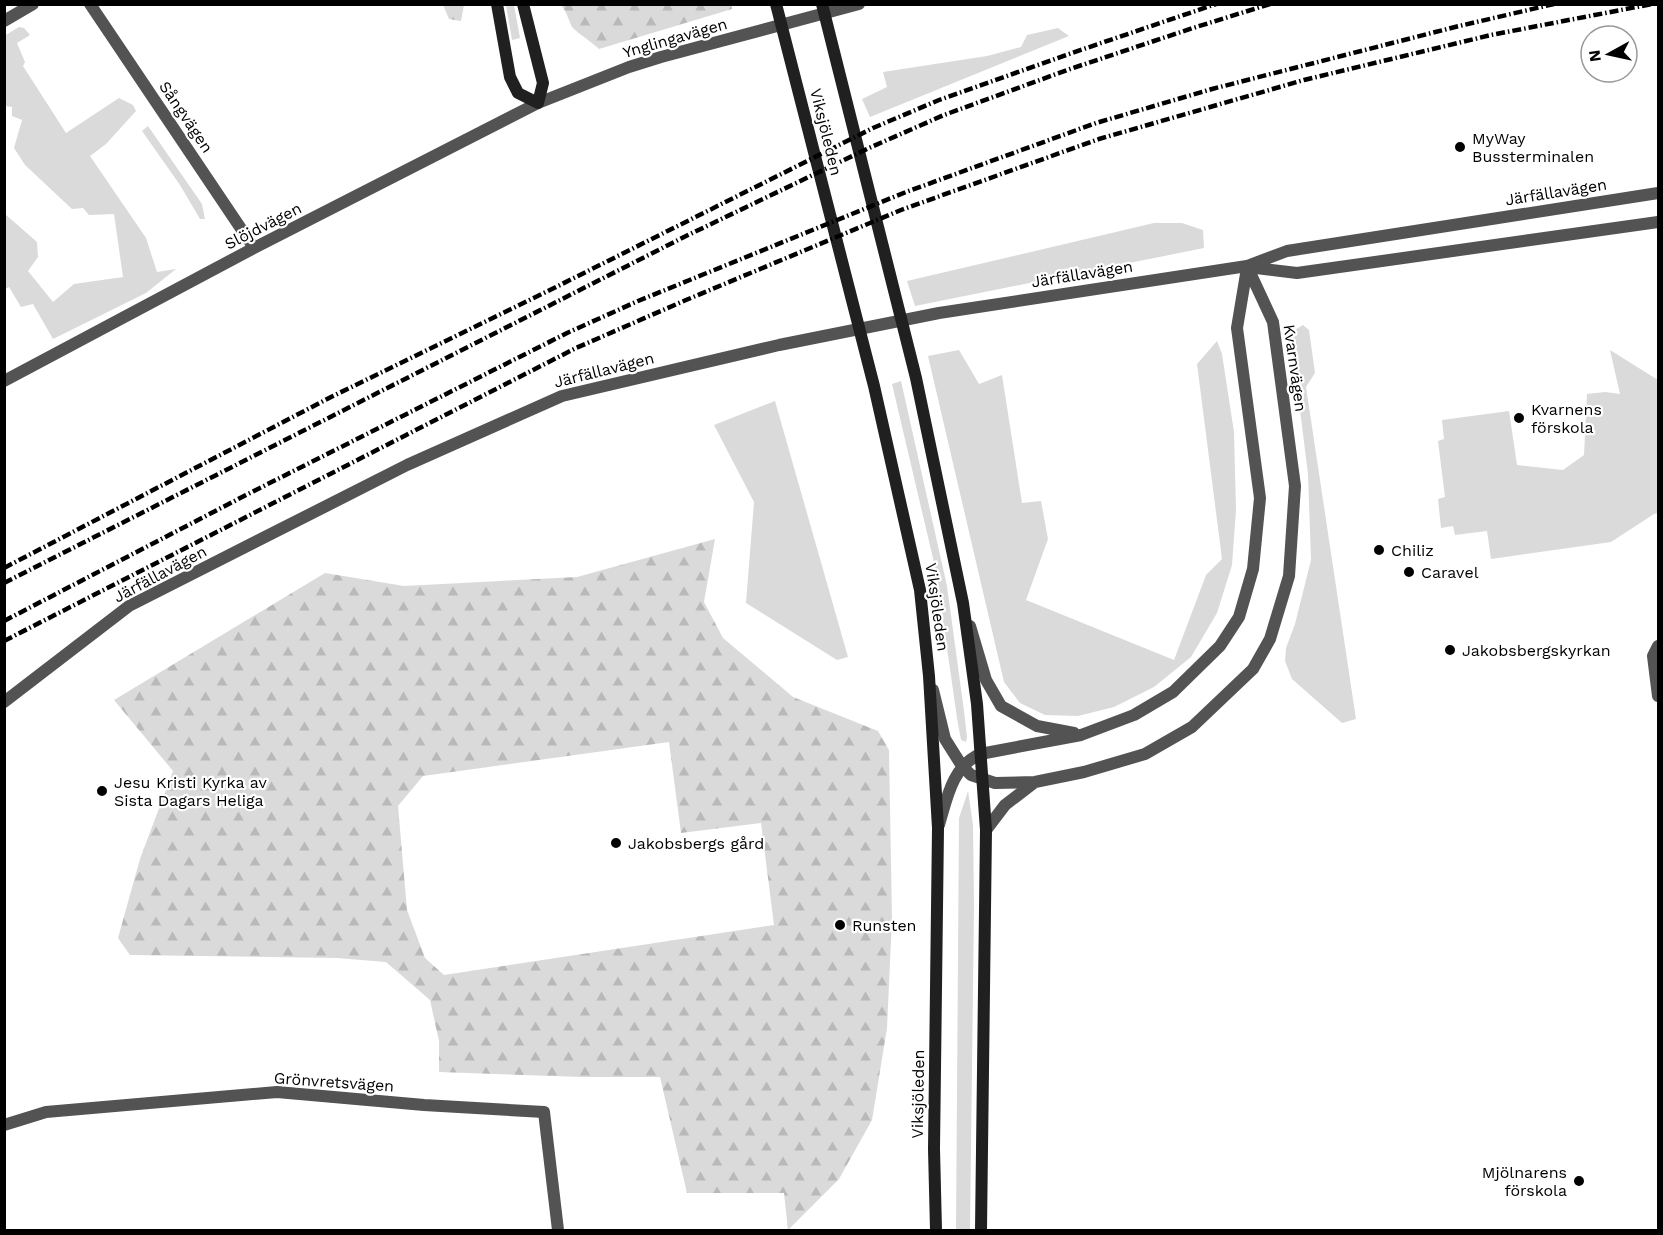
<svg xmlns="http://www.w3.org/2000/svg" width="1663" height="1235" font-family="'Work Sans',sans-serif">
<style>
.green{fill:#dadada}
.forest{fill:url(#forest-firs);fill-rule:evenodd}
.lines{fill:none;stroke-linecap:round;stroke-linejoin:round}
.minor{stroke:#535353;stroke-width:12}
.tertiary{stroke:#535353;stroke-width:12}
.secondary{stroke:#202020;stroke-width:12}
.rail{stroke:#000;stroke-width:4.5;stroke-dasharray:9 3 1.5 3;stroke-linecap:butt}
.poi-dot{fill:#000;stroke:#fff;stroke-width:2}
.labels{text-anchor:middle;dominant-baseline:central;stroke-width:4.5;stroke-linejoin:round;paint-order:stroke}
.street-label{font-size:16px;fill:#000;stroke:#fff}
.poi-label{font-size:16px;fill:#000;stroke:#fff;text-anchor:start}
</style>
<defs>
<pattern id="forest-firs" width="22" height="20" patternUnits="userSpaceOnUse" patternTransform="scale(1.5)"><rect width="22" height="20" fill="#dadada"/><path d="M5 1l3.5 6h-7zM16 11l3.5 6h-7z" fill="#b9b9b9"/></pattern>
</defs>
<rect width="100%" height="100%" fill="#fff"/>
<path class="green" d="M 506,5 L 514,5 L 520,38 L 512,40 Z
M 19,27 L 24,28 L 30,35 L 17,43 L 25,62 L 23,66 L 66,133 L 119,98 L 133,105 L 136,111 L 106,144 L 90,156 L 146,238 L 157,272 L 176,269 L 146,293 L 53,339 L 33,304 L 21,307 L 9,287 L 5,289 L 5,214 L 37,242 L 38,257 L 28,271 L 53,302 L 74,284 L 123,277 L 114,214 L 89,215 L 83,208 L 72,209 L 25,165 L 14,148 L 22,120 L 12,116 L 12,107 L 5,106 L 4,36 Z
M 1058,28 L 1069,36 L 870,117 L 862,99 L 887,87 L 883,72 L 987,56 L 1021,47 L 1027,35 Z
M 148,126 L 202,204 L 205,219 L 200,219 L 180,185 L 142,131 Z
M 1154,223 L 1182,223 L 1203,230 L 1204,248 L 915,306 L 907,281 Z
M 1303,325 L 1309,330 L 1315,373 L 1306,387 L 1356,719 L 1342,723 L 1292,679 L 1285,661 L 1286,648 L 1295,624 L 1311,560 L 1308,474 L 1291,338 L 1293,331 Z
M 1217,341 L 1222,354 L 1234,432 L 1236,510 L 1232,565 L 1217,613 L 1191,657 L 1154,687 L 1114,707 L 1078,716 L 1045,715 L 1020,703 L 1004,682 L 928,356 L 959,350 L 979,384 L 1002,375 L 1022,503 L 1041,501 L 1048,539 L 1026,600 L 1174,660 L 1206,575 L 1222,559 L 1197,364 Z
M 1610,350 L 1658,380 L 1658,513 L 1654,514 L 1611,542 L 1491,559 L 1487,531 L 1455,535 L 1453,526 L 1441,528 L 1438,499 L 1445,497 L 1438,441 L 1444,439 L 1442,420 L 1509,411 L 1517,465 L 1563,470 L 1584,455 L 1587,394 L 1605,392 L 1620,394 Z
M 901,381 L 947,586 L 964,711 L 967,737 L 966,742 L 961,740 L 957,718 L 936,571 L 892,384 Z
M 775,401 L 848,657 L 837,660 L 746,603 L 754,502 L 714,425 Z
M 968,791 L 973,825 L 974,906 L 970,1230 L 956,1230 L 959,818 Z"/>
<path class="forest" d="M 731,4 L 732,9 L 599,49 C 593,43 575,31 572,27 C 568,19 567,12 561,5 Z
M 443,5 L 464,5 L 461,21 L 449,19 Z
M 715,539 L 704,602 L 723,638 L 793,697 L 878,731 L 889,750 L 892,919 L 887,1028 L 872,1120 L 839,1179 L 788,1230 L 784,1193 L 687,1193 L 660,1077 L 582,1077 L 439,1072 L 439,1041 L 430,1000 L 386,962 L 337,958 L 130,955 L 118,938 L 140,859 L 173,771 L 114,700 L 325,573 L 404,586 L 577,577 ZM 669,742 L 681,833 L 761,823 L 774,925 L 444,975 L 425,958 L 407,910 L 398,806 L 423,776 Z"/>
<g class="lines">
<path class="minor" d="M 90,4 L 254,248
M 4,21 L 33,4
M 4,381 L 254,248 L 538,103 L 629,67 L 661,57 L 859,4
M 1658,646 L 1653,656 L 1658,696
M 4,1125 L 46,1112 L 277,1092 L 424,1105 L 544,1112 L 558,1230"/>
<path class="tertiary" d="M 1248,267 L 1297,273 L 1658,222
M 970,626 L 986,680 L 1001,706 L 1037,726 L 1074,733
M 933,690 L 945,739 L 962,766 L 971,775 L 995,783 L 1035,782 L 1084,772 L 1145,754 L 1192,727 L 1253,669 L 1270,639 L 1289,576 L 1295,486 L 1273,322 L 1247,266
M 4,702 L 129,606 L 407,465 L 562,396 L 779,345 L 939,313 L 1247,266 L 1287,251 L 1658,193
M 939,825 C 947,798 952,767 980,754 L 1081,735 L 1134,715 L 1173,692 L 1220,646 L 1239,617 L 1253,569 L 1260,498 L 1237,328 L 1247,268
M 986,830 L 1005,805 L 1035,782"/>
<path class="secondary" d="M 497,4 L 510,77 L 518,93 L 538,103 L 543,83 L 523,4
M 776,4 L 874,386 L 920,590 L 929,676 L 938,828 L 934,1149 L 936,1230
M 822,4 L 916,378 L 963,603 L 977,704 L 986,830 L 981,1230"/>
<path class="rail" d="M 4,568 L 331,397 L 554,288 L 873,128 L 939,100 L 1066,55 L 1216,4
M 4,583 L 684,237 L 869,148 L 944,115 L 1070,69 L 1193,28 L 1270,4
M 4,621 L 246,495 L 567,333 L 638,301 L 906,192 L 1096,123 L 1212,89 L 1455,27 L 1554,4
M 4,641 L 576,348 L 686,300 L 901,210 L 1099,139 L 1304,80 L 1491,35 L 1652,4"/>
</g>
<g class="poi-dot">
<circle cx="1460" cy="147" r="6"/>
<circle cx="1519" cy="418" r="6"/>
<circle cx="1379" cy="550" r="6"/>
<circle cx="1409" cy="572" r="6"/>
<circle cx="1450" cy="650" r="6"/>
<circle cx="102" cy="791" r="6"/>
<circle cx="616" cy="843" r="6"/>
<circle cx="840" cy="925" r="6"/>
<circle cx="1579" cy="1181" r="6"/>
</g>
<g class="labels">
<g class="street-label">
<text transform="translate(675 38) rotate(-16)">Ynglingavägen</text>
<text transform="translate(186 117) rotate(56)">Sångvägen</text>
<text transform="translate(826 132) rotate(76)">Viksjöleden</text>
<text transform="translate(1556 192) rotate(-9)">Järfällavägen</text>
<text transform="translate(263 226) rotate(-27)">Slöjdvägen</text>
<text transform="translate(1082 274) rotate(-9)">Järfällavägen</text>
<text transform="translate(1295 368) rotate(82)">Kvarnvägen</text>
<text transform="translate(604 370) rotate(-14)">Järfällavägen</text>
<text transform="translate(160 574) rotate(-28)">Järfällavägen</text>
<text transform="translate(937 607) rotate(82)">Viksjöleden</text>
<text transform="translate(334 1082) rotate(4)">Grönvretsvägen</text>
<text transform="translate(918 1094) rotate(-89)">Viksjöleden</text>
</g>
<g class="poi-label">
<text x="1472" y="138">MyWay<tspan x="1472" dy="18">Bussterminalen</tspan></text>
<text x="1531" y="409">Kvarnens<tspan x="1531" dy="18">förskola</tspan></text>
<text x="1391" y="550">Chiliz</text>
<text x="1421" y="572">Caravel</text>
<text x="1462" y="650">Jakobsbergskyrkan</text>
<text x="114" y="782">Jesu Kristi Kyrka av<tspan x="114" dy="18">Sista Dagars Heliga</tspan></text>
<text x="628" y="843">Jakobsbergs gård</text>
<text x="852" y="925">Runsten</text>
<text x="1567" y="1172" text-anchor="end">Mjölnarens<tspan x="1567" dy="18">förskola</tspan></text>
</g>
</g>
<rect width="1663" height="1235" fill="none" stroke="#000000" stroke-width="12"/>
<g transform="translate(1609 54) rotate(262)"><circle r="28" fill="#ffffff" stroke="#999999" stroke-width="1.5"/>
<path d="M0-4.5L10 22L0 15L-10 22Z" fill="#000000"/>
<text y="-9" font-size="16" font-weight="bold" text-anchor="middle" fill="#000000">N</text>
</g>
</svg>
